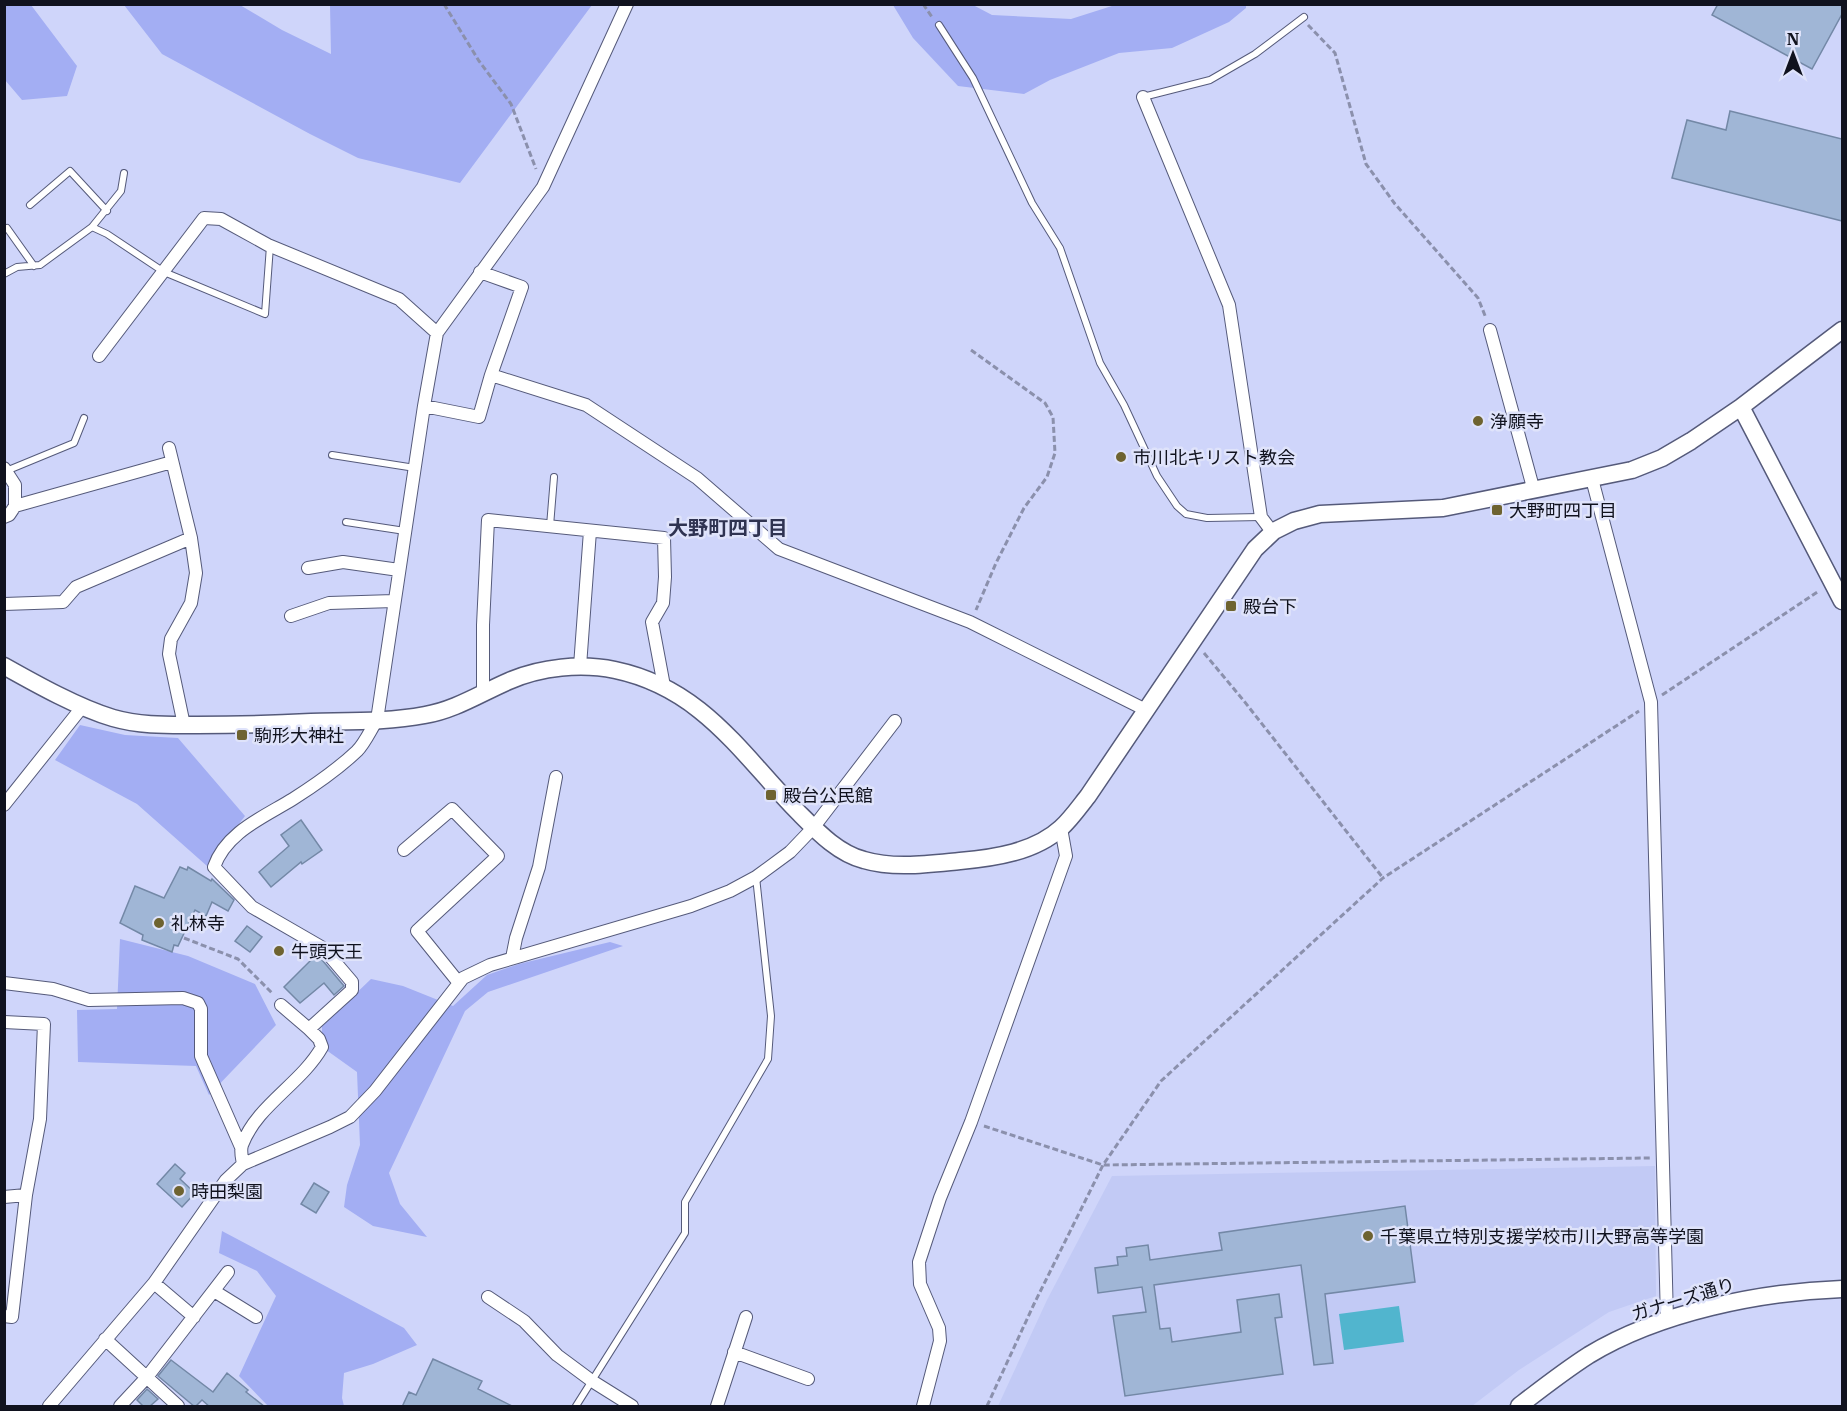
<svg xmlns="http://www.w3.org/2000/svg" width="1847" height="1411" font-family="'IBM Plex Serif','Noto Sans JP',serif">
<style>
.built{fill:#c2caf5}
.green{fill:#a3aef3}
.water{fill:#51b5ce}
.building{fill:#a0b6d6;stroke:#7388a6;stroke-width:1.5}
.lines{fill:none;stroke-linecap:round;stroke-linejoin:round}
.service-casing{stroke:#555a7a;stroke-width:8}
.minor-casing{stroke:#555a7a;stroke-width:14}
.tertiary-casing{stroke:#555a7a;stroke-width:19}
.path{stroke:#8b90ac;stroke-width:3;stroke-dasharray:6 3;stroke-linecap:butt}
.service{stroke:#fff;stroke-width:6}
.minor{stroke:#fff;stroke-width:12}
.tertiary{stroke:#fff;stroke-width:16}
.poi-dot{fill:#6e6330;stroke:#dfe3fa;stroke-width:2}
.labels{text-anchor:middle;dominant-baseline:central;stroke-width:5;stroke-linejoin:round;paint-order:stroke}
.poi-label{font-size:18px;fill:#10121e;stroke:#dfe3fa;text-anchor:start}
.street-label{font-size:18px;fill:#10121e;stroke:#dfe3fa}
.neighbourhood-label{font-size:20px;font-weight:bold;fill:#2f3351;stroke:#dfe3fa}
</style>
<rect width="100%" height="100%" fill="#cfd5fa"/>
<path class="built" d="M 1655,1166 L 1656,1296 L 1609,1312 L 1519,1370 L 1472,1406 L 998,1406 L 1047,1300 L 1112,1176 Z"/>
<path class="green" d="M 1246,4 L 1246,8 L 1229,22 L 1172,48 L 1119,53 L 1050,80 L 1024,94 L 958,86 L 913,38 L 893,5 L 973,5 L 992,15 L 1071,19 L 1115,5 Z
M 4,5 L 31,5 L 77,66 L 67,96 L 22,100 L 5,80 Z
M 124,5 L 240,5 L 282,30 L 331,54 L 330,5 L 592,5 L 460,183 L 358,158 L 310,134 L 162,54 Z
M 80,725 L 125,735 L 178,738 L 245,816 L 207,866 L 137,804 L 55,760 Z
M 120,939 L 188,956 L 255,984 L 276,1025 L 209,1095 L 196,1066 L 78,1062 L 77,1010 L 117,1009 Z
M 610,942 L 623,946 L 488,992 L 465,1011 L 389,1173 L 400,1204 L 427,1237 L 373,1226 L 344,1207 L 347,1185 L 360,1145 L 357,1072 L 322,1047 L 322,1026 L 371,979 L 403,986 L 453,1006 L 487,975 L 519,964 Z
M 222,1231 L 404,1328 L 417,1345 L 373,1364 L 344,1373 L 342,1398 L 344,1406 L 268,1406 L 239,1376 L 276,1296 L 257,1271 L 219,1253 Z"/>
<path class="water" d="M 1399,1306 L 1404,1342 L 1344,1350 L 1339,1314 Z"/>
<path class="building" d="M 1718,4 L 1842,4 L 1842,14 L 1812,69 L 1712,15 Z
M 1730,111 L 1842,139 L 1842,221 L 1672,178 L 1687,120 L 1726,130 Z
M 301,820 L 322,850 L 302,864 L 301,862 L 271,887 L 259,872 L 289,846 L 281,835 Z
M 180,867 L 187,870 L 188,867 L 211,881 L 212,879 L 234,900 L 228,911 L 212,902 L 206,916 L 195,910 L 178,946 L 174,945 L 172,952 L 142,940 L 143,935 L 120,923 L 135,886 L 164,898 Z
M 247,926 L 262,937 L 250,952 L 235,941 Z
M 317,954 L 344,986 L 334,995 L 324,983 L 300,1003 L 284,987 Z
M 175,1164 L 185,1173 L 180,1179 L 195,1193 L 182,1207 L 157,1184 Z
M 314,1183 L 329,1192 L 316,1213 L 301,1204 Z
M 1405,1206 L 1415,1282 L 1325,1294 L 1333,1363 L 1314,1365 L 1301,1265 L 1154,1285 L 1160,1329 L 1170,1328 L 1172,1342 L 1241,1332 L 1237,1300 L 1279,1294 L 1282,1317 L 1275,1318 L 1283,1374 L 1125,1396 L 1113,1316 L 1146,1312 L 1142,1287 L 1098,1293 L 1095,1268 L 1118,1265 L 1117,1257 L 1127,1256 L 1126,1248 L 1148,1245 L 1150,1260 L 1222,1250 L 1219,1233 Z
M 433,1359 L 482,1381 L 478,1389 L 514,1407 L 402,1407 L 409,1392 L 416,1395 Z
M 171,1360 L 213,1392 L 227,1373 L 248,1390 L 246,1392 L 265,1407 L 210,1407 L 202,1400 L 195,1407 L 158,1376 Z
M 147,1389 L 158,1399 L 149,1407 L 144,1407 L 137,1400 Z"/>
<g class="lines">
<defs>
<path id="service" d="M 939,25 L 973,78 L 1032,203 L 1060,248 L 1100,363 L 1124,405 L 1157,476 L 1177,506 L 1186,514 L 1207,518 L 1261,517
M 1143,97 L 1210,80 L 1255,54 L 1304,17
M 30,205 L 70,171 L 107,211
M 92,227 L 107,234 L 164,272 L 265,314 L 270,246
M 7,228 L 34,266
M 4,274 L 17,267 L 40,265 L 92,227 L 121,191 L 124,173
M 332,455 L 415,468
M 6,471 L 74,443 L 84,418
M 346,522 L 405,531
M 550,526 L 554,477
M 576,1406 L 685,1233 L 685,1202 L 768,1059 L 771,1016 L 756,877"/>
<path id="minor" d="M 1143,97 L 1229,305 L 1261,517 L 1273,533
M 480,272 L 522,287 L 491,375
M 1490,330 L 1534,491
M 99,356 L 204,218 L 221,219 L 268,245 L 399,299 L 437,333
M 424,406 L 479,417 L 491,375 L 586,405 L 697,478 L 779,549 L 970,622 L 1146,710
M 169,448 L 191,538 L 196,573 L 191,603 L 171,639 L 169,654 L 184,725
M 4,468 L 15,485 L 15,506
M 1592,479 L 1651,702 L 1667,1320
M 4,517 L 9,515 L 15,506 L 172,462
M 308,568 L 343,562 L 399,570
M 4,604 L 63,602 L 76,587 L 191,538
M 291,616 L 329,603 L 394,601
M 580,666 L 590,531
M 483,693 L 483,625 L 488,520 L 664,538 L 665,577 L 663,603 L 652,622 L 664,686
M 4,805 L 83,706
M 404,850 L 452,809 L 498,856 L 417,931 L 459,983
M 512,958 L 516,938 L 539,867 L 556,777
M 4,983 L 53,989 L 89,1000 L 183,998 L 198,1003 L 201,1009 L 201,1056 L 241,1147
M 281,1005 L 309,1029
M 4,1022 L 44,1024 L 40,1119 L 26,1195 L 4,1197
M 243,1164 C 242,1158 240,1151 242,1145 C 257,1105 301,1084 322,1047 L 319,1039 L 309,1029 L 352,990 L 352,982 L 323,948 L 252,907 L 214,867 C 226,832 264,817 293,799 C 315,785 338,769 357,751 C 365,743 371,729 377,720 L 424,406 L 437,333 L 543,187 L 627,4
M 154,1283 L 194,1317
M 214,1291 L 256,1317
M 488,1297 L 524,1321 L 557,1355 L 592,1381 L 632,1406
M 4,1316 L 12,1317 L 26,1195
M 105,1339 L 178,1406
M 734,1352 L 808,1379
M 49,1406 L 154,1283 L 226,1180 L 243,1164 L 330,1127 L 350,1117 L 375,1091 L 463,978 L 490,965 L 691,906 L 730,891 L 756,877 L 790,852 L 813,828 L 895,721
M 120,1406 L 147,1377 L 228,1272
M 717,1406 L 746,1317
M 923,1406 L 940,1341 L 939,1328 L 920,1284 L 919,1262 L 940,1198 L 971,1122 L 1066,856 L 1061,828"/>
<path id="tertiary" d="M 1741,407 L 1842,601
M 4,666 C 36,684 79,708 113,718 C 141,726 168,725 197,725 C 235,725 273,724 311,722 C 349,721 388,722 425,715 C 455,710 481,693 509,681 C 541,667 581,663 615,670 C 701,688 740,752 797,811 C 816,830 837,853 864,860 C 894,869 929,864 960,861 C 994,858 1035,852 1061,828 C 1071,819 1080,806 1088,796 L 1255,549 L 1274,531 L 1294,521 L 1320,514 L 1443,508 L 1632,470 L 1662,458 L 1691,441 L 1741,407 L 1842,330
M 1519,1406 C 1541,1389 1564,1371 1589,1355 C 1660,1312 1760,1292 1842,1289"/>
</defs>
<use href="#service" class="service-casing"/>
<use href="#minor" class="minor-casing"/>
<use href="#tertiary" class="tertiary-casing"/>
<path class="path" d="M 444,4 L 479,61 L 511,104 L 536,169
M 923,4 L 932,17
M 1308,25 L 1335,53 L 1366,164 L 1395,204 L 1478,298 L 1486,318
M 971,350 L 1045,403 L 1053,417 L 1055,453 L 1047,477 L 1024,508 L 996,563 L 976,610
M 1204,653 L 1244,701 L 1383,878
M 1662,695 L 1819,591
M 184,938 L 238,959 L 273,994
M 984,1126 L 1103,1165 L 1650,1158
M 987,1406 L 1034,1304 L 1103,1165 L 1161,1081 L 1383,878 L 1639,711"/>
<use href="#service" class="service"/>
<use href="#minor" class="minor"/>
<use href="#tertiary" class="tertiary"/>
</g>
<g class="poi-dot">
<circle cx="1478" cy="421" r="6"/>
<circle cx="1121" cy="457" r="6"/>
<rect x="1491" y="504" width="12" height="12" rx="3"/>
<rect x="1225" y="600" width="12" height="12" rx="3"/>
<rect x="236" y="729" width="12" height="12" rx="3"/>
<rect x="765" y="789" width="12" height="12" rx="3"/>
<circle cx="159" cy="923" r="6"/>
<circle cx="279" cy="951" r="6"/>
<circle cx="179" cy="1191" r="6"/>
<circle cx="1368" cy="1236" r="6"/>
</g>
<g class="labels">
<g class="poi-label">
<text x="1490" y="421">浄願寺</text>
<text x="1133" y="457">市川北キリスト教会</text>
<text x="1509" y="510">大野町四丁目</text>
<text x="1243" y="606">殿台下</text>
<text x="254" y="735">駒形大神社</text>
<text x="783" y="795">殿台公民館</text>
<text x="171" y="923">礼林寺</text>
<text x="291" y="951">牛頭天王</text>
<text x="191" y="1191">時田梨園</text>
<text x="1380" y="1236">千葉県立特別支援学校市川大野高等学園</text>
</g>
<g class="street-label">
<text transform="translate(1683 1299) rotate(-17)">ガナーズ通り</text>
</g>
<g class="neighbourhood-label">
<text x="728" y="527">大野町四丁目</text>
</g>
</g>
<rect width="1847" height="1411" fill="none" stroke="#10121e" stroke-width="12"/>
<g transform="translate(1793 54)" stroke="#dfe3fa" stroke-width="4.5" paint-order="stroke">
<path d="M0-4.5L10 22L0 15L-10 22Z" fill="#10121e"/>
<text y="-9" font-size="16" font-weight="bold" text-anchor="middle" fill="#10121e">N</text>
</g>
</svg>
